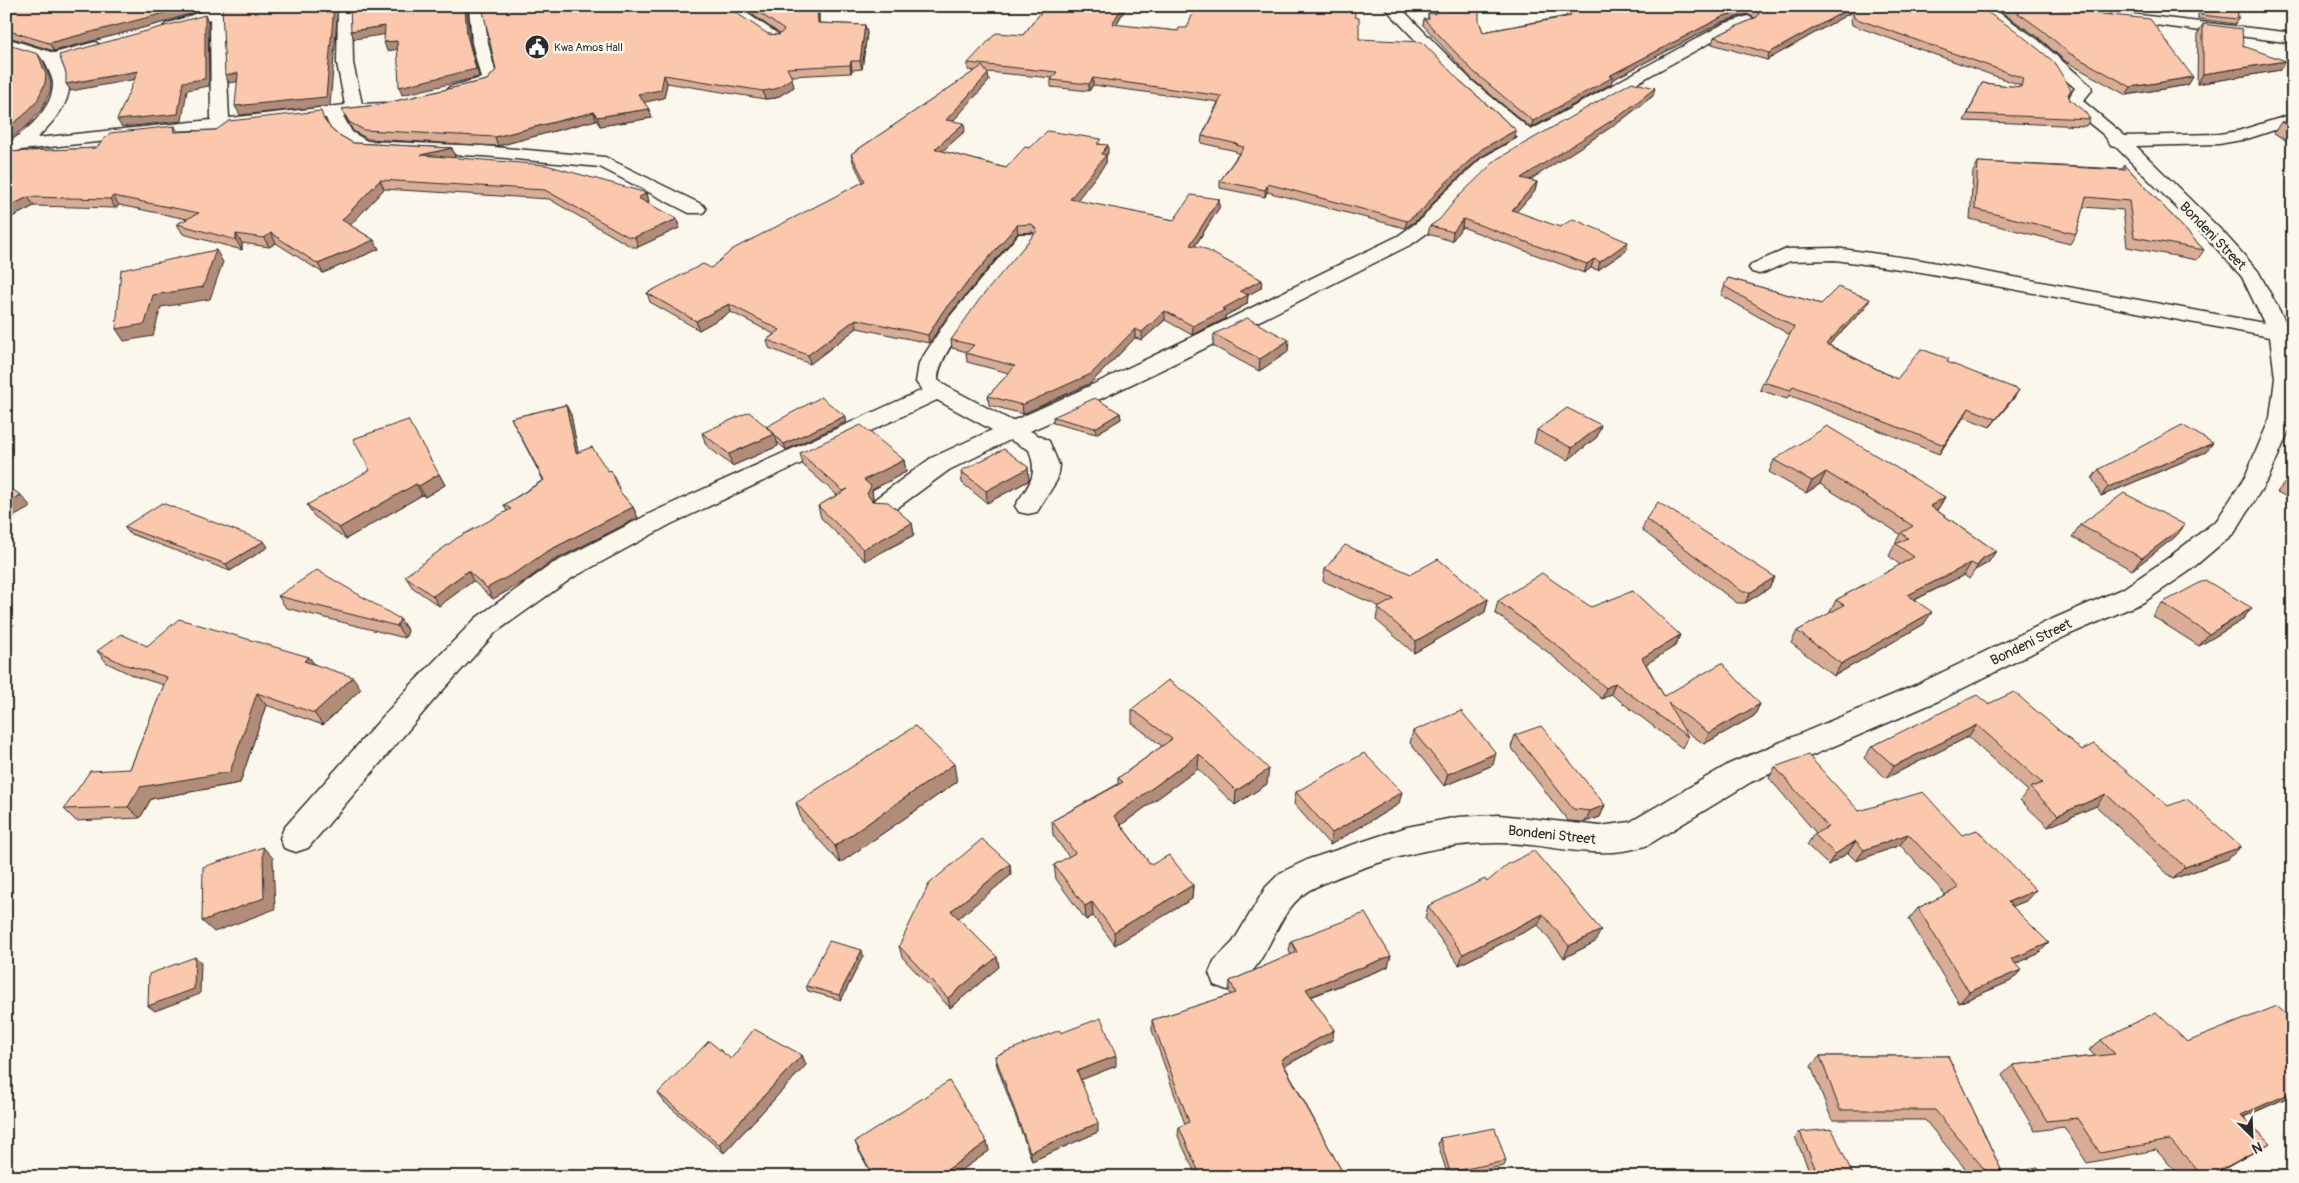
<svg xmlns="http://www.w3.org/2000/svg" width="2299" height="1183" font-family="Pangolin,sans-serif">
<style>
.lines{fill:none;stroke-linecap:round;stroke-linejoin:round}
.minor-casing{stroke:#2b2b2b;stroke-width:3}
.minor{fill:#fbf7ec;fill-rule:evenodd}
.wall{fill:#d9ac95;stroke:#2b2b2b}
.shaded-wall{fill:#b08c79;stroke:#2b2b2b}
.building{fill:#fcc8ad;stroke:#2b2b2b}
.labels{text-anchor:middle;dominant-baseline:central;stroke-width:5;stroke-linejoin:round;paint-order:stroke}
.far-poi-label{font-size:11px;fill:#2b2b2b;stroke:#fbf7ec;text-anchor:start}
.street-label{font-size:14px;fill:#2b2b2b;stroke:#fbf7ec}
</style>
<rect width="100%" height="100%" fill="#fbf7ec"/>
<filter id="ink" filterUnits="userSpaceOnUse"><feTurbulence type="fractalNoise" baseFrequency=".02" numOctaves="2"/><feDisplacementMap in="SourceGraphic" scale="10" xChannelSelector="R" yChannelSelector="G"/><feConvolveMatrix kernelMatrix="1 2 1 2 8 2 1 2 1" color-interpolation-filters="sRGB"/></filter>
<g filter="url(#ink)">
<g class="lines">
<defs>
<path id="minor" d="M 218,6 L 240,6 L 224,14 L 229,118 L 345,105 L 337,63 L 338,6 L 352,6 L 353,63 L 362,104 L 385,103 L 387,107 L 385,111 L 343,116 L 352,132 L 367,141 L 483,146 L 605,157 L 703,205 L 706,209 L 703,213 L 689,213 L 600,167 L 483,156 L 357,150 L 340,140 L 330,128 L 326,118 L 21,150 L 12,153 L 6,152 L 6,144 C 25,133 54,108 53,83 C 52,75 47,68 45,61 L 6,48 L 6,38 L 54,53 L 95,42 L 103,47 L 101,50 L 61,61 C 63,68 68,76 69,84 C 71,104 50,125 37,138 L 211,120 L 210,19 L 171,32 L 163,27 L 166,24 Z
M 469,6 L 483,6 L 488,43 L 497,79 C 489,90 462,98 449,95 L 447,91 L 449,87 L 481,78 L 472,43 Z
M 719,6 L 736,6 L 784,38 L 781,41 L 771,41 Z
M 1383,6 L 1399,6 L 1471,80 L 1531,130 L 1723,24 L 1748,16 L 1755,20 L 1753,23 L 1733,30 L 1651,75 L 1494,166 L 1453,206 L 1437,226 L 1412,244 C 1285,307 1160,374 1030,431 L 1049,441 L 1059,465 L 1057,480 L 1037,512 L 1028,514 L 1019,512 L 1015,506 C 1029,484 1039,477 1029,450 L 1010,440 L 949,470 L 893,511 L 884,513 L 875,511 L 871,505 L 875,499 L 931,458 L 992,430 L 937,400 L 671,524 L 572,578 L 496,632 L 433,701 L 308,848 L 296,852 L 284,848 L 280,838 L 284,828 L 411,685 L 476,618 L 552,564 L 653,512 L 922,390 L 916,382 L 919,363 L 946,321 L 1019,234 L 1033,234 L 1036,238 C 1014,270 938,344 938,380 L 946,386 L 1012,421 C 1143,364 1269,298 1398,236 L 1423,218 L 1439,198 L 1482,158 L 1518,138 L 1459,86 Z
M 1967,6 L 1986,6 L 1995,10 L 2037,39 L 2091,86 L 2092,90 L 2083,101 L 2125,136 L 2219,134 L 2238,131 L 2293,114 L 2293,124 L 2247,139 L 2219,144 L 2136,146 L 2223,232 L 2258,271 L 2291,332 L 2293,421 L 2269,477 L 2235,532 L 2188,572 L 2144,602 L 2068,635 L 1938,701 L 1751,782 L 1648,845 C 1596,863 1549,842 1497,843 C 1441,843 1383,859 1331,880 C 1323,884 1311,888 1304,894 C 1270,920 1269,973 1227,990 L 1214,985 L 1209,973 L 1214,961 L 1233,942 L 1266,887 L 1280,873 L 1309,859 L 1407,827 L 1458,817 L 1499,815 L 1600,826 L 1630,822 L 1729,764 L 1916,685 L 2048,621 L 2124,588 L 2168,558 L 2217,520 L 2245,477 L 2270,418 L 2275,378 L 2270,337 L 1921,272 L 1835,260 L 1790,261 L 1766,272 L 1759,274 L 1752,272 L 1749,268 L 1752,264 L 1787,249 L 1835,248 L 1921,260 L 2264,323 L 2242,277 L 2209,240 L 2115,146 L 2111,145 L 2104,135 L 2068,106 L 2066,102 L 2075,88 L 2013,35 Z
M 2114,12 L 2293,33 L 2293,43 L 2109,19 L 2107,16 Z"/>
</defs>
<use href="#minor" class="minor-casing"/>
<use href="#minor" class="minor"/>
</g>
<path class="wall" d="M 6,6 L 165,22 L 54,51 L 6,36 Z
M 740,6 L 825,6 L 819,7 L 819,23 L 865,25 L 867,33 L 862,69 L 852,70 L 851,73 L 791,76 L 794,87 L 776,98 L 765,99 L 667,83 L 664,98 L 644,102 L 652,118 L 600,126 L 596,120 L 498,146 L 368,139 L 353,131 L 342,109 L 378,105 L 487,80 L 496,70 L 768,34 L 779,35 L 780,34 Z
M 1046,6 L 1127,6 L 1116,25 L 1178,31 L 1187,28 L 1355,17 L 1359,39 L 1459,80 L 1516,130 L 1515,138 L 1481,157 L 1438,197 L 1422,217 L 1405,228 L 1267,192 L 1265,197 L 1220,188 L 1220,181 L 1239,153 L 1236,153 L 1236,151 L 1201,143 L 1202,136 L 1218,102 L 1093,85 L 1089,91 L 1051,87 L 1051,80 L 1052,78 L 987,72 L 988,74 L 989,81 L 953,121 L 965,131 L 942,151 L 1006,168 L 1030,148 L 1101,144 L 1108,153 L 1106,156 L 1106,163 L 1076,201 L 1174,220 L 1219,199 L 1219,208 L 1195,246 L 1262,280 L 1261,288 L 1248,295 L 1247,304 L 1225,316 L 1225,319 L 1192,335 L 1165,320 L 1142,340 L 1135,338 L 1091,383 L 1023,414 L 989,405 L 988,396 L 1009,373 L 967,362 L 966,353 L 967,352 L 952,348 L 951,340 L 1034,234 L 1033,232 L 1018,233 L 945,320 L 929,343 L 857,328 L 810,364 L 769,348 L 767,340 L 774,334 L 731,312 L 699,330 L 650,302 L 647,293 L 711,268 L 863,182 L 853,162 L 851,154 L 975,71 L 968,70 L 968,63 L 1023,35 Z
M 1563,6 L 1977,6 L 2071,90 L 2068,95 L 2070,100 L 2090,119 L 2086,126 L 1964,121 L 1982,83 L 2019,87 L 2020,85 L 1852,25 L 1850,13 L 1767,60 L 1712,44 L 1714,37 L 1755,18 L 1747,14 L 1722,22 L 1612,80 L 1611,84 L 1531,128 L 1472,79 L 1423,25 L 1424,19 L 1428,19 L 1428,13 L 1434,14 L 1435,9 L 1479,21 L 1483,32 L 1567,16 Z
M 2004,6 L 2024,6 L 2193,77 L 2188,85 L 2126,95 L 2065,61 L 2038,37 L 2001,12 Z
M 2051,6 L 2138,6 L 2135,12 Z
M 2198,6 L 2237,6 L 2238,19 L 2235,24 L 2198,19 Z
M 2203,24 L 2280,70 L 2197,84 L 2198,33 Z
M 1653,96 L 1619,122 L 1529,180 L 1537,182 L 1535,191 L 1516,212 L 1626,251 L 1598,270 L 1591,268 L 1584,273 L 1462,227 L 1452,241 L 1428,234 L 1430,226 Z
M 326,122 L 334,132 L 353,143 L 452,148 L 455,157 L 452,158 L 647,193 L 649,202 L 647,203 L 677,219 L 679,228 L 638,247 L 632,247 L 549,199 L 384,189 L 350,225 L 374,240 L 379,249 L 323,273 L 276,243 L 269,247 L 242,243 L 242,250 L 183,234 L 177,224 L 187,219 L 119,205 L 115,208 L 34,206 L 6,220 L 9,145 L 14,152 L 96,148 L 175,126 L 177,131 L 216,130 Z
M 2281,122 L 2293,122 L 2293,145 L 2274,133 Z
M 1978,162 L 2122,169 L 2125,165 L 2204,250 L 2197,260 L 2127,247 L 2123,210 L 2083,207 L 2076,234 L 2070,244 L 1970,219 L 1973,172 Z
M 1728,278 L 1821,304 L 1866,307 L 1829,345 L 1897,379 L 1947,362 L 2014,398 L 1990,427 L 1964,417 L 1939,454 L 1789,395 L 1787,399 L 1760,390 L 1763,382 L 1790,335 L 1721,295 Z
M 1214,334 L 1288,352 L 1259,371 L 1213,346 Z
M 566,405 L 571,415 L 578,452 L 621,493 L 633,507 L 638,518 L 551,562 L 525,581 L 493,599 L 473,581 L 439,606 L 412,587 L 405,576 L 507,511 L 504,505 L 543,480 L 516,428 L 511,418 Z
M 1120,413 L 1121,419 L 1096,434 L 1053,423 L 1053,417 Z
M 845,416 L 846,422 L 786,450 L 777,442 L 778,446 L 732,466 L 706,445 L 702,433 L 766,427 Z
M 1601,425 L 1597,437 L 1568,460 L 1534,443 L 1537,430 Z
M 2206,452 L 2101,496 L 2092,478 L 2099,469 Z
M 800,453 L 904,460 L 906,472 L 872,490 L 873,498 L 872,501 L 912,523 L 914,535 L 865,561 L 821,518 L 818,506 L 837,495 L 803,465 Z
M 1774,460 L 1945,497 L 1938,509 L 1936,510 L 1996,551 L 1988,563 L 1975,570 L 1969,579 L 1964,575 L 1915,600 L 1924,624 L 1834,676 L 1791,643 L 1797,631 L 1830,613 L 1830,612 L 1836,600 L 1900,565 L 1889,556 L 1900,534 L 1820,484 L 1806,493 L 1769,472 Z
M 961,471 L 1029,479 L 1028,481 L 987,503 L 962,483 Z
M 439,474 L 445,485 L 425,497 L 422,495 L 346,539 L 314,516 L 307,505 Z
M 2293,475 L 2293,500 L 2277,492 L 2287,480 Z
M 1646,519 L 1775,577 L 1769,588 L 1745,603 L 1737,603 L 1642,530 Z
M 2080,525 L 2185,525 L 2175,537 L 2132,570 L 2072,537 Z
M 124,527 L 268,547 L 230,571 L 129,533 Z
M 1325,569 L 1411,574 L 1488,599 L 1485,612 L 1414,653 L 1376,620 L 1378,608 L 1380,607 L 1323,581 Z
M 278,596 L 400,619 L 408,631 L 405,638 L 286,608 Z
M 1498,601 L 1591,607 L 1680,635 L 1675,646 L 1646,664 L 1664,696 L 1760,704 L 1754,716 L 1704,744 L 1683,729 L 1688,737 L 1682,748 L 1611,694 L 1602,699 L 1549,653 L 1495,613 Z
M 2162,603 L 2252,608 L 2241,621 L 2199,646 L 2152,616 Z
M 147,646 L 309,657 L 315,665 L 361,689 L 323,725 L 266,705 L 240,783 L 151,799 L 140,818 L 76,821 L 64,809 L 130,769 L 164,685 L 134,676 L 107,663 L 97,651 Z
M 1988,704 L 2082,750 L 2228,859 L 2173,879 L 2096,806 L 2048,827 L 2020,800 L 2028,791 L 1968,737 L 1886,778 L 1864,758 L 1872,746 Z
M 1132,709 L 1267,784 L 1235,805 L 1198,769 L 1121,825 L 1151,865 L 1193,885 L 1192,899 L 1115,945 L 1093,916 L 1086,920 L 1056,879 L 1054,865 L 1069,857 L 1053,835 L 1052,821 L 1118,784 L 1118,778 L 1162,746 L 1132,723 Z
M 1413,731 L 1493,765 L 1444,786 L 1410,743 Z
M 1515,735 L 1605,805 L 1600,817 L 1585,822 L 1568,821 L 1511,747 Z
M 1775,767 L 1859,811 L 1962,835 L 2026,901 L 2013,906 L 2038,954 L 2015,964 L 2021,970 L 2011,981 L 1959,1003 L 1909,919 L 1918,908 L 1946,895 L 1900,845 L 1856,861 L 1848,853 L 1828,865 L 1807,845 L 1814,834 L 1816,833 L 1769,778 Z
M 957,782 L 840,863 L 802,821 L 796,803 Z
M 1296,792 L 1399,804 L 1330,845 L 1294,804 Z
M 1010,864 L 1011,875 L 958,918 L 997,957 L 999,967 L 950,1008 L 902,957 L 899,946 Z
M 1487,882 L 1595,942 L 1564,958 L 1538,925 L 1459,965 L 1425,918 L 1428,906 Z
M 1291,941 L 1388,967 L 1311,997 L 1334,1030 L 1332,1040 L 1285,1066 L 1345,1177 L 1197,1177 L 1178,1136 L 1179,1127 L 1185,1124 L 1152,1030 L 1152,1020 L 1231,995 L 1229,991 L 1230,981 L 1291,955 L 1289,951 Z
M 863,956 L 841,1000 L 808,991 L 806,986 Z
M 2293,1021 L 2293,1095 L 2244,1117 L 2270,1143 L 2254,1152 L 2210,1177 L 2181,1177 L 2156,1150 L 2087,1163 L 2064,1127 L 2035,1131 L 2002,1075 L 2013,1065 L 2095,1056 L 2089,1050 L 2101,1040 L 2187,1042 Z
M 1061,1033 L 1116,1066 L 1080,1080 L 1098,1132 L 1032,1161 L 997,1066 L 995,1056 Z
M 802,1055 L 806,1065 L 724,1153 L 664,1102 L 658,1093 L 731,1059 Z
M 1820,1056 L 1948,1056 L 2003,1174 L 2043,1177 L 1972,1177 L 1925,1120 L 1832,1120 L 1811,1066 Z
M 1800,1132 L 1854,1177 L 1812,1177 L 1795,1137 Z
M 1440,1138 L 1506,1161 L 1504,1166 L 1448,1176 L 1438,1144 Z
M 855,1142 L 987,1142 L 989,1151 L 952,1177 L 873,1177 L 859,1151 Z"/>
<path class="shaded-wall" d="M 184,6 L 212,6 L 165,22 L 54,51 L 49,43 Z
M 334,6 L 338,6 L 330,106 L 240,115 L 235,106 Z
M 465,6 L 467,6 L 470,43 L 479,77 L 402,95 L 399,87 L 467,35 Z
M 817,6 L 825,6 L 819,7 L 819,31 L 818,23 Z
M 1123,6 L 1127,6 L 1112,31 L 1112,24 Z
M 1852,7 L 1850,13 L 1767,60 L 1769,53 Z
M 1750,8 L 1747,14 L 1722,22 L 1612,80 L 1611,84 L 1531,128 L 1533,121 L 1609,76 L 1724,16 Z
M 205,15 L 208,22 L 209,86 L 187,90 L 182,121 L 122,127 L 117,120 L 183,82 Z
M 865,25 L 867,33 L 862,69 L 860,61 Z
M 385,26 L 388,34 L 354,39 L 351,31 Z
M 397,41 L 400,49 L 387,51 L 384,42 Z
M 38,54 L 44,62 L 51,83 L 50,92 L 42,109 L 28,125 L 6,142 L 6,129 Z
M 851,61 L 852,70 L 851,73 L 850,65 Z
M 2286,61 L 2280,70 L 2197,84 L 2203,74 Z
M 138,71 L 142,78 L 71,91 L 66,84 Z
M 238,73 L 242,81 L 229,83 L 225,75 Z
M 988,74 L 989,81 L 947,128 L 946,120 Z
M 664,75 L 667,83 L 664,98 L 641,103 L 638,94 Z
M 2193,77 L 2188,85 L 2126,95 L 2131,87 Z
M 792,78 L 794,87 L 776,98 L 765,99 L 763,91 Z
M 1093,78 L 1093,85 L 1089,91 L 1089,84 Z
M 1655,88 L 1653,96 L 1619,122 L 1519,187 L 1521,178 Z
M 649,109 L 652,118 L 600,126 L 597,117 Z
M 594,112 L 596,120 L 498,146 L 495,137 Z
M 964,123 L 965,131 L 936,157 L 935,149 Z
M 1516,130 L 1515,138 L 1481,157 L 1438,197 L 1422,217 L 1405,228 L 1407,221 L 1439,189 L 1482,149 Z
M 9,145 L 15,154 L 6,156 L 6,149 Z
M 1108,145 L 1108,153 L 1106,156 L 1106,163 L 1071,208 L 1070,199 L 1101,154 Z
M 452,148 L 455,157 L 425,164 L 421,155 Z
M 380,180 L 384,189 L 346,230 L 342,220 Z
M 1537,182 L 1535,191 L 1510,219 L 1512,210 Z
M 1268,184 L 1267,192 L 1265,197 L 1265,190 Z
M 647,193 L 649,202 L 641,207 L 638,198 Z
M 113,196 L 119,205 L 115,208 L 110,199 Z
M 28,197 L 34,206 L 6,220 L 6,208 Z
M 1219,199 L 1219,208 L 1190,253 L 1190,245 Z
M 677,219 L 679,228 L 638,247 L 635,237 Z
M 1463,219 L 1462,227 L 1452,241 L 1453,232 Z
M 1017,225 L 1018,233 L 945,320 L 929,343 L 928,335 L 943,311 Z
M 271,233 L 276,243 L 269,247 L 264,238 Z
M 236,234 L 242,243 L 242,250 L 236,240 Z
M 374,240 L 379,249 L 323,273 L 318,264 Z
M 1628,242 L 1626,251 L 1598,270 L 1600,262 Z
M 216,250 L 223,262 L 210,299 L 161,307 L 153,336 L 124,341 L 116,329 L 153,295 Z
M 1594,259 L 1591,268 L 1584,273 L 1587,264 Z
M 1262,280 L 1261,288 L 1248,295 L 1247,304 L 1225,316 L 1225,319 L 1192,335 L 1193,326 L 1222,309 L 1240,291 Z
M 1870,299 L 1866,307 L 1822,352 L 1826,344 Z
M 729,304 L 731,312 L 699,330 L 696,321 Z
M 1165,311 L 1165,320 L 1142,340 L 1142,332 Z
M 856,319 L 857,328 L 810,364 L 808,355 Z
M 1135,329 L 1135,338 L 1091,383 L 1023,414 L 1022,405 Z
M 1289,340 L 1288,352 L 1259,371 L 1260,359 Z
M 2019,390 L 2014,398 L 1990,427 L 1996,419 Z
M 566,405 L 571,415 L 580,463 L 576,453 Z
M 1969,408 L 1964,417 L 1939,454 L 1944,445 Z
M 1120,413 L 1121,419 L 1096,434 L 1095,428 Z
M 845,416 L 846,422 L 786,450 L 784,444 Z
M 1601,425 L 1597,437 L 1568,460 L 1572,448 Z
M 775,434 L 778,446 L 732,466 L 729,454 Z
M 2213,443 L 2206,452 L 2101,496 L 2108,487 Z
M 904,460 L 906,472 L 872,490 L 873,498 L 869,506 L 864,480 Z
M 1028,467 L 1029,479 L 1028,481 L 987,503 L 986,491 Z
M 1826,472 L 1820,484 L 1806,493 L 1812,481 Z
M 439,474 L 445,485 L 425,497 L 419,486 Z
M 416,484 L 422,495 L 346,539 L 339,528 Z
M 21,495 L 31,507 L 6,521 L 6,503 Z
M 1945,497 L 1938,509 L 1922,518 L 1930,506 Z
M 633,507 L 638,518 L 551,562 L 525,581 L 493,599 L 487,588 L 546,552 Z
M 912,523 L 914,535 L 865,561 L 863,549 Z
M 2185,525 L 2175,537 L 2132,570 L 2142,558 Z
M 264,541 L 268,547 L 230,571 L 226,564 Z
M 1996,551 L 1988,563 L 1975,570 L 1983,558 Z
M 1971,563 L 1964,575 L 1900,607 L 1908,595 Z
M 468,571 L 473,581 L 439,606 L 433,596 Z
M 1775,577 L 1769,588 L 1745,603 L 1751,592 Z
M 1488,599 L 1485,612 L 1414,653 L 1416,641 Z
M 2252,608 L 2241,621 L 2199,646 L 2209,634 Z
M 1932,612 L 1924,624 L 1834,676 L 1841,664 Z
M 6,617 L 14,625 L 6,631 Z
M 400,619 L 408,631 L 405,638 L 397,626 Z
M 1680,635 L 1675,646 L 1637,670 L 1642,658 Z
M 309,657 L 317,668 L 304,661 Z
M 353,677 L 361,689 L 323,725 L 314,713 Z
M 1615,683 L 1611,694 L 1602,699 L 1606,688 Z
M 257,693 L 266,705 L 240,783 L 151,799 L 140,818 L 128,807 L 140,787 Z
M 1760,704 L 1754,716 L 1704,744 L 1709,733 Z
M 1977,725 L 1968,737 L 1886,778 L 1894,766 Z
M 1496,753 L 1493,765 L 1444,786 L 1448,774 Z
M 1199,754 L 1198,769 L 1114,830 L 1114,816 Z
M 954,764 L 957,782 L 840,863 L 835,846 Z
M 1269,769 L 1267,784 L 1235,805 L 1236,791 Z
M 1402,792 L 1399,804 L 1330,845 L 1332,833 Z
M 2106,794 L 2096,806 L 2048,827 L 2058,815 Z
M 1605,805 L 1600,817 L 1585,822 L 1590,811 Z
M 1908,834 L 1900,845 L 1856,861 L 1864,850 Z
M 1856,841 L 1848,853 L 1828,865 L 1835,854 Z
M 263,847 L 273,858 L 275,909 L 214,932 L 202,921 Z
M 2241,847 L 2228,859 L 2173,879 L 2185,867 Z
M 1010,864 L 1011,875 L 954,922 L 951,911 Z
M 1193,885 L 1192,899 L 1115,945 L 1114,932 Z
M 2036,890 L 2026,901 L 1998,912 L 2008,902 Z
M 1092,902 L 1093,916 L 1086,920 L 1085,906 Z
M 1543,914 L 1538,925 L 1459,965 L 1463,954 Z
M 1601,930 L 1595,942 L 1564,958 L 1569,946 Z
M 2049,943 L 2038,954 L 2001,970 L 2011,959 Z
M 862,950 L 863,956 L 841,1000 L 839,995 Z
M 1391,956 L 1388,967 L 1304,999 L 1306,989 Z
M 195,957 L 201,962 L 200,994 L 155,1011 L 148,1006 Z
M 997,957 L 999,967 L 950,1008 L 948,998 Z
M 2021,970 L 2011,981 L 1959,1003 L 1969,992 Z
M 1334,1030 L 1332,1040 L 1279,1069 L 1281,1060 Z
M 802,1055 L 806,1065 L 724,1153 L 719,1144 Z
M 1116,1056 L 1116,1066 L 1078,1081 L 1077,1071 Z
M 2293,1092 L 2293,1095 L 2227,1124 L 2241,1115 Z
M 1098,1123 L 1098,1132 L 1032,1161 L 1030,1152 Z
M 987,1142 L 989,1151 L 952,1177 L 937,1177 Z
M 2270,1143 L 2254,1152 L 2210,1177 L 2208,1177 Z"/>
<path class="building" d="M 6,6 L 184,6 L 161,14 L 49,43 L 6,30 Z
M 224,6 L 334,6 L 326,97 L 235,106 L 238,73 L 225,75 L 222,7 Z
M 350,6 L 465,6 L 467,35 L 476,69 L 399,87 L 397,41 L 384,42 L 385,26 L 351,31 Z
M 482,6 L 726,6 L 768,34 L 779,35 L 784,30 L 750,6 L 817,6 L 818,23 L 865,25 L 860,61 L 851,61 L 850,65 L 787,68 L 792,78 L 775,89 L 763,91 L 664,75 L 661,90 L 638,94 L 649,109 L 597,117 L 594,112 L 495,137 L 364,130 L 349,122 L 342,109 L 378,105 L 487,80 L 496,70 Z
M 1046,6 L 1123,6 L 1112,24 L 1178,31 L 1179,28 L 1187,28 L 1196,6 L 1354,6 L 1355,17 L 1359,18 L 1359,39 L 1422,42 L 1459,80 L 1516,130 L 1482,149 L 1439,189 L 1423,209 L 1407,221 L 1268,184 L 1265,190 L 1220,181 L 1244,147 L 1236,145 L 1238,144 L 1202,136 L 1222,96 L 1093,78 L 1089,84 L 1051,80 L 1057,72 L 968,63 L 996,33 L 1023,35 Z
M 1567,6 L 1977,6 L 2015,30 L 2054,62 L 2071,90 L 2068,94 L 2070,100 L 2085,112 L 2090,119 L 1968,114 L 1982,83 L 2021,87 L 2023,78 L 1854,18 L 1852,7 L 1769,53 L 1714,37 L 1757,17 L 1759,13 L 1750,8 L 1724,16 L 1609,76 L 1613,77 L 1533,121 L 1474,72 L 1424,19 L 1429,19 L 1428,13 L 1435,14 L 1435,9 L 1479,11 L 1479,21 L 1483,32 L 1571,16 Z
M 2008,6 L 2024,6 L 2150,19 L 2193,77 L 2131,87 L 2069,53 L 2042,30 Z
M 2201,6 L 2237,6 L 2238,19 L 2201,15 Z
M 205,15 L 205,79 L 183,82 L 178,114 L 117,120 L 138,71 L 66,84 L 66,73 L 59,55 Z
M 2203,24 L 2242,29 L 2243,46 L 2286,61 L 2203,74 Z
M 6,44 L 38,54 L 46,75 L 45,83 L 37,101 L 23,116 L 6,129 Z
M 982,66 L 988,74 L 946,120 L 964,123 L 935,149 L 1006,168 L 1025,147 L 1030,148 L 1047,131 L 1101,139 L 1097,144 L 1108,145 L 1101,154 L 1106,155 L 1070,199 L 1174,220 L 1191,195 L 1219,199 L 1190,245 L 1201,247 L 1262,280 L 1240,291 L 1248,295 L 1222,309 L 1225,310 L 1193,326 L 1165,311 L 1142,332 L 1135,329 L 1091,374 L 1022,405 L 988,396 L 1015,366 L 966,353 L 974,345 L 951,340 L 979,300 L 1037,231 L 1032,224 L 1017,225 L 943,311 L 928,335 L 856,319 L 808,355 L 767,340 L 780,330 L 729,304 L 696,321 L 647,293 L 703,264 L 711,268 L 733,249 L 865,181 L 851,154 Z
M 1632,82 L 1655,88 L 1622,114 L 1521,178 L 1537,182 L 1512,210 L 1560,227 L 1573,219 L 1628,242 L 1600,262 L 1594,259 L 1587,264 L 1463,219 L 1453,232 L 1430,226 L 1440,219 L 1456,199 L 1497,159 Z
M 321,111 L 324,120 L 334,132 L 353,143 L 452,148 L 421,155 L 546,165 L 647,193 L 638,198 L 677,219 L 635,237 L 629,237 L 545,190 L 380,180 L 342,220 L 374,240 L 318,264 L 271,233 L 264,238 L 236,234 L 236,240 L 177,224 L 199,213 L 113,196 L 110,199 L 28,197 L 6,208 L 6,152 L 96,148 L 110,133 L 175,126 L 174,132 L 216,130 L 229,121 Z
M 2281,122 L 2293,122 L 2293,130 Z
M 1978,162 L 2125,170 L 2125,165 L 2204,250 L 2134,237 L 2129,201 L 2086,197 L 2076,234 L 1975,209 Z
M 216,250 L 203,287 L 153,295 L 145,324 L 116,329 L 121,270 Z
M 1728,278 L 1821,304 L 1838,287 L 1870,299 L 1826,344 L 1897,379 L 1921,349 L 1949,359 L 1947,362 L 2019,390 L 1996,419 L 1969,408 L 1944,445 L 1793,386 L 1791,390 L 1763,382 L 1794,327 L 1724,286 Z
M 1247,318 L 1289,340 L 1260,359 L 1214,334 Z
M 821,397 L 845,416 L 784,444 L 766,427 Z
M 1095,398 L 1120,413 L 1095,428 L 1053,417 Z
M 566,405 L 576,453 L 592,447 L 608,471 L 611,470 L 621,493 L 633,507 L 546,552 L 520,570 L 487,588 L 468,571 L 433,596 L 405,576 L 457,538 L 511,509 L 504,505 L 544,480 L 511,418 Z
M 1567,408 L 1601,425 L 1572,448 L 1537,430 Z
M 749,412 L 775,434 L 729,454 L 702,433 Z
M 408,420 L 439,474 L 419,486 L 416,484 L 339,528 L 307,505 L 370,470 L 353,439 Z
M 861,425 L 904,460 L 864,480 L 871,486 L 867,494 L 872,501 L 888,502 L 912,523 L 863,549 L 818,506 L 848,489 L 843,491 L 800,453 Z
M 2182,425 L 2213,443 L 2108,487 L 2099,469 Z
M 1827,426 L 1945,497 L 1930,506 L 1996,551 L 1983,558 L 1977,566 L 1971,563 L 1908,595 L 1932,612 L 1841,664 L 1797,631 L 1844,605 L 1836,600 L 1914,557 L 1896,544 L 1908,538 L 1901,533 L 1913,526 L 1826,472 L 1812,481 L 1774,460 Z
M 1004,449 L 1028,467 L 1027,469 L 986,491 L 961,471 Z
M 2293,475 L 2293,483 L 2287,480 Z
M 6,486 L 21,495 L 6,503 Z
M 2124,493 L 2185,525 L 2142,558 L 2080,525 Z
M 1658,502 L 1775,577 L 1751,592 L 1743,592 L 1646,519 Z
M 162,503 L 264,541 L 226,564 L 124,527 Z
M 1345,545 L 1411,574 L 1438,559 L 1488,599 L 1416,641 L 1378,608 L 1394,599 L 1325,569 Z
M 317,570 L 400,619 L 397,626 L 278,596 Z
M 1542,573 L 1591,607 L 1633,591 L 1680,635 L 1642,658 L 1664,696 L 1722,663 L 1760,704 L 1709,733 L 1668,703 L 1688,737 L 1615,683 L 1606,688 L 1553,642 L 1498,601 Z
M 2205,580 L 2252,608 L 2209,634 L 2162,603 Z
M 179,619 L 309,657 L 304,661 L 353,677 L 314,713 L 257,693 L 230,772 L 140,787 L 128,807 L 64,809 L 90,771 L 130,769 L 167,677 L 123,664 L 97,651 L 121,634 L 147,646 Z
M 1168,680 L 1201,704 L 1269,769 L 1236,791 L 1199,754 L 1114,816 L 1151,865 L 1169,855 L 1193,885 L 1114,932 L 1092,902 L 1085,906 L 1054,865 L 1075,853 L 1052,821 L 1123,782 L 1118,778 L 1172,739 L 1132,709 Z
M 2014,692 L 2082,750 L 2094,744 L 2168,806 L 2187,799 L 2241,847 L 2185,867 L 2106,794 L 2058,815 L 2030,788 L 2042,783 L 1977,725 L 1894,766 L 1872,746 L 1977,695 L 1988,704 Z
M 1461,711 L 1496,753 L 1448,774 L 1413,731 Z
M 915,726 L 954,764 L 835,846 L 796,803 Z
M 1541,726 L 1605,805 L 1590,811 L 1573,809 L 1515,735 Z
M 1364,753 L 1402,792 L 1332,833 L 1296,792 Z
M 1808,755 L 1859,811 L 1923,792 L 1962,835 L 1977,830 L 2036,890 L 2008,902 L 2049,943 L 2011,959 L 2021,970 L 1969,992 L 1918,908 L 1959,888 L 1908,834 L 1864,850 L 1856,841 L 1835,854 L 1814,834 L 1828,827 L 1775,767 Z
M 982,839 L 1010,864 L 951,911 L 997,957 L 948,998 L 899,946 L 929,884 Z
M 263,847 L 264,898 L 202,921 L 203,867 Z
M 1534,851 L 1601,930 L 1569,946 L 1543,914 L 1463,954 L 1428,906 L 1485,879 L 1487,882 L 1508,864 Z
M 1365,913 L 1391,956 L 1306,989 L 1334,1030 L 1281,1060 L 1345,1177 L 1201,1177 L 1179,1127 L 1189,1122 L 1152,1020 L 1236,993 L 1230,981 L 1297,952 L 1291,941 Z
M 829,941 L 862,950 L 839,995 L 806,986 Z
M 195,957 L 194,989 L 148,1006 L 149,974 Z
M 2277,1006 L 2293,1021 L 2293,1092 L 2241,1115 L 2270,1143 L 2208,1177 L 2204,1177 L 2170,1140 L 2100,1153 L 2077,1118 L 2047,1121 L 2013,1065 L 2115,1054 L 2101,1040 L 2156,1012 L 2187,1042 Z
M 1101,1018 L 1116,1056 L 1077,1071 L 1098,1123 L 1030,1152 L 995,1056 L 1060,1030 L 1061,1033 Z
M 754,1029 L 802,1055 L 719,1144 L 658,1093 L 709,1041 L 731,1059 Z
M 1820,1056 L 1948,1056 L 2003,1174 L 2038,1168 L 2043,1177 L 1989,1177 L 1990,1176 L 1935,1110 L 1840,1110 Z
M 949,1081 L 987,1142 L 937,1177 L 874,1177 L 855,1142 Z
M 1495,1128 L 1506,1161 L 1450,1172 L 1440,1138 Z
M 1832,1129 L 1854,1177 L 1819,1177 L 1800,1132 Z"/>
</g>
<defs>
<symbol id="civic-disc" viewBox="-11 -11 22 22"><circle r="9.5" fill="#2b2b2b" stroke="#fbf7ec"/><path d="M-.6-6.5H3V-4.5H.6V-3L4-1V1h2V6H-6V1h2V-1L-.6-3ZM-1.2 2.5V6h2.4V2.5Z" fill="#fff"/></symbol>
</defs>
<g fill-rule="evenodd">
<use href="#civic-disc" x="523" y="33" width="28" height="28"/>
</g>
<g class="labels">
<g class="far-poi-label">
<text x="554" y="47">Kwa Amos Hall</text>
</g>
<g class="street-label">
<text transform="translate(2213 236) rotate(46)">Bondeni Street</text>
<text transform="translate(2031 642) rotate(-26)">Bondeni Street</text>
<text transform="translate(1552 835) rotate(6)">Bondeni Street</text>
</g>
</g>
<rect width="2299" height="1183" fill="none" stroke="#fbf7ec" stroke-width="25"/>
<rect x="12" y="12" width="2274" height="1158" fill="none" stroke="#2b2b2b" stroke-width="2" filter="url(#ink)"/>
<g transform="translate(2252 1136) rotate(156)" stroke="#fbf7ec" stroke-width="4" paint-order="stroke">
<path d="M0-4L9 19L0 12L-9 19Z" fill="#2b2b2b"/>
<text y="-8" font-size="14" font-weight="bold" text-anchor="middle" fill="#2b2b2b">N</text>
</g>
</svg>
